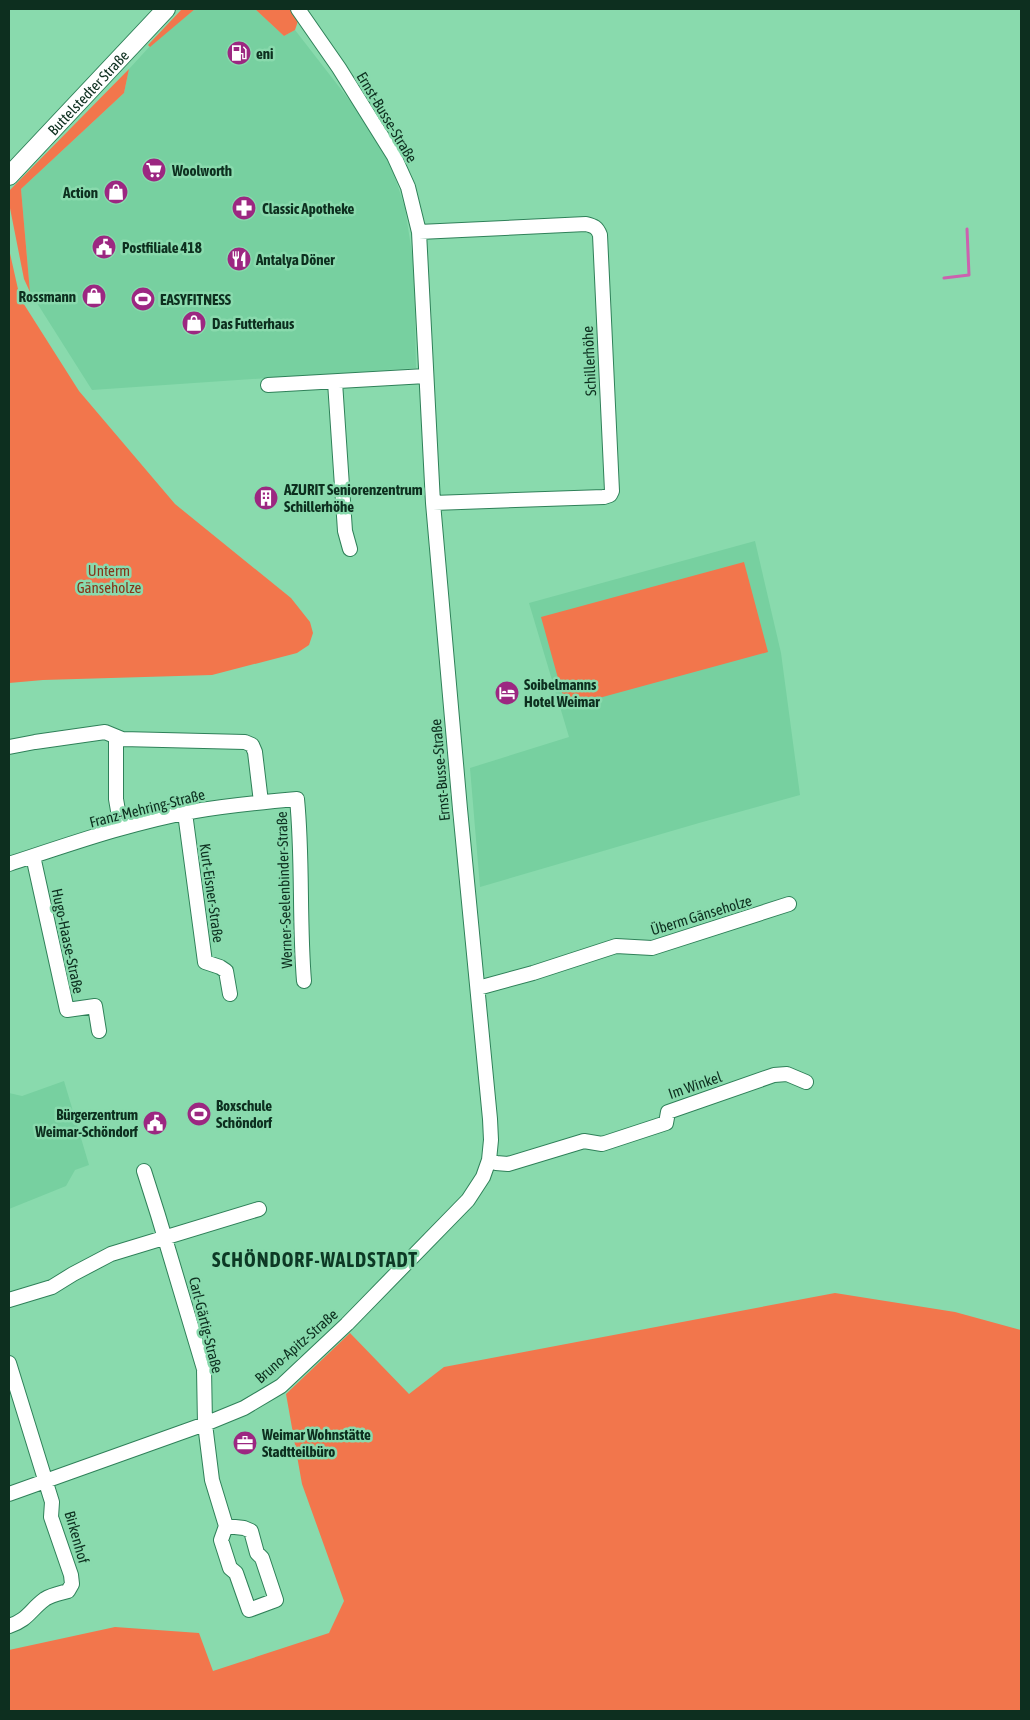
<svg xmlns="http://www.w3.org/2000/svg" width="1030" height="1720" font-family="'Asap Condensed',sans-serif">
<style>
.built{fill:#77d0a0}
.green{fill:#f2764c}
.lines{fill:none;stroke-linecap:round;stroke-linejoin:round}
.stream{stroke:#cc61af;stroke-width:3}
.minor-casing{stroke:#2f8159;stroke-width:16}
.major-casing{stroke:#2f8159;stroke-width:20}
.minor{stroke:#fff;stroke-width:14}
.major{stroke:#fff;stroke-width:18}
.labels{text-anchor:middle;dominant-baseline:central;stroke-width:5;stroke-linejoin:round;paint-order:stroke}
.poi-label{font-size:15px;font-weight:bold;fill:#0d2f1f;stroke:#89daad;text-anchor:start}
.street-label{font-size:15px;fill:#0d2f1f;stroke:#89daad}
.park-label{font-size:15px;fill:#843519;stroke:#89daad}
.district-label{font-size:20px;font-weight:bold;letter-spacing:1px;fill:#0d3925;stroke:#89daad}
</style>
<rect width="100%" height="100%" fill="#89daad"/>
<path class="built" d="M 195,9 L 255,9 L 284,36 L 295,30 L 371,128 L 391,165 L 405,208 L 414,266 L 416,368 L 92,390 L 30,292 L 21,189 L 124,93 L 129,69 L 151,45 Z
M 755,541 L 781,653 L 800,795 L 699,823 L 480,887 L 470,768 L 569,737 L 529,603 Z
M 64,1081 L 89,1165 L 75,1170 L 66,1186 L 9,1209 L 9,1093 L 22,1096 Z"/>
<path class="green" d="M 182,9 L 195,9 L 150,47 L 148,45 Z
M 255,9 L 293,9 L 298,21 L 295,30 L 284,36 Z
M 129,69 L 124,93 L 21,189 L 30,292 L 24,279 L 9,203 L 9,191 Z
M 9,249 L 20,298 L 79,391 L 175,504 L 291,598 L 310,622 L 313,633 L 309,645 L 297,653 L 212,675 L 43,680 L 9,683 Z
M 744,562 L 768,652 L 566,707 L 541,617 Z
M 835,1293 L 955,1312 L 1021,1330 L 1021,1711 L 9,1711 L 9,1650 L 115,1627 L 199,1633 L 213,1671 L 329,1633 L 344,1601 L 302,1484 L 286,1394 L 350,1333 L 409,1394 L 444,1367 Z"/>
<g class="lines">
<path class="stream" d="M 944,278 L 969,275 L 967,229"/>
<defs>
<path id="minor" d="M 419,232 L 586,224 C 594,226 597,227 600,235 L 612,491 L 610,495 L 604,497 L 433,503
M 335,382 L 345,531 L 350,549
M 268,385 L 426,376
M 116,737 L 116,799 L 121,828
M 9,747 L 35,742 L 105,732 L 122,739 L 245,742 L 252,745 L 255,752 L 261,802
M 185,813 L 205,962 L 220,967 L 226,971 L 230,994
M 33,856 L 67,1010 L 95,1006 L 99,1031
M 9,864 C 70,844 132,822 195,811 C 229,805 263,802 297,799 C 303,859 299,920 304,981
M 478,988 L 533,973 L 616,946 L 652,948 L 789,904
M 489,1160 L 496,1163 L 508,1164 L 584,1141 L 602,1144 L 666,1123 L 668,1112 L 774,1075 L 787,1074 L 806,1082
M 144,1171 L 158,1215 L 204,1369 L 205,1424 L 212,1480 L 226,1526 L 221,1540 L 230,1568 L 236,1573 L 249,1610 L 276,1600 L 262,1558 L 257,1553 L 251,1531 L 244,1528 L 226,1526
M 9,1300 L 52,1287 L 73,1274 L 111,1254 L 259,1209
M 9,1363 L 52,1502 L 51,1517 L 71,1575 L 72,1584 L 68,1591 C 61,1593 51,1595 45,1599 C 30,1610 28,1620 9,1626
M 9,1494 L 205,1424 L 244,1408 L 281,1386 L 347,1324 L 468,1200 L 483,1177 L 489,1160 L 491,1140 L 490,1119 L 460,809 L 433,503 L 419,232 L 408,187 L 394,156 L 339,68 L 298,9"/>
<g id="major">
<path id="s1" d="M 9,176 L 166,9"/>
</g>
</defs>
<use href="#minor" class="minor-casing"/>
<use href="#major" class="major-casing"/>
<use href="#minor" class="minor"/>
<use href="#major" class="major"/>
</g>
<defs>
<symbol id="fuel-disc" viewBox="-11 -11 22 22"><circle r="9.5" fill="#9c2781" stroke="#89daad"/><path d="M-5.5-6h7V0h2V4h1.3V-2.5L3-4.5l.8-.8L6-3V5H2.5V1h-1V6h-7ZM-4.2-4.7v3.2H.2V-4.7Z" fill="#fff"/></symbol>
<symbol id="supermarket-disc" viewBox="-11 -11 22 22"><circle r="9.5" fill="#9c2781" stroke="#89daad"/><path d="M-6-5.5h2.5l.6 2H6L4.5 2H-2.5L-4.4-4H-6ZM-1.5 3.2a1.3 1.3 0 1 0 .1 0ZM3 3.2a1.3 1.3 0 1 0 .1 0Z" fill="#fff"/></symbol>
<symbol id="shop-disc" viewBox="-11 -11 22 22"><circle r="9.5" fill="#9c2781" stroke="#89daad"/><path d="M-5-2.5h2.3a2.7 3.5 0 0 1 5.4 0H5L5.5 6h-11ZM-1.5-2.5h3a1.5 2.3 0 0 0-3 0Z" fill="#fff"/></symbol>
<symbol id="pharmacy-disc" viewBox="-11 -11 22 22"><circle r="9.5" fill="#9c2781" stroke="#89daad"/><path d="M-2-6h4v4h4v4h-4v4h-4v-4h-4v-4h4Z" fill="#fff"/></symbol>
<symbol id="civic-disc" viewBox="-11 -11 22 22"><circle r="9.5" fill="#9c2781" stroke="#89daad"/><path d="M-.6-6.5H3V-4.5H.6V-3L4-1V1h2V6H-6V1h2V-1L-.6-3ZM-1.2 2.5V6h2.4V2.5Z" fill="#fff"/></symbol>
<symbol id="restaurant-disc" viewBox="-11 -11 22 22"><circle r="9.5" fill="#9c2781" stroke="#89daad"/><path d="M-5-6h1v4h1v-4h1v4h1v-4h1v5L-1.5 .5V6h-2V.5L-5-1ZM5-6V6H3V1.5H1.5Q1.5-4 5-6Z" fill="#fff"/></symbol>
<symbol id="stadium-disc" viewBox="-11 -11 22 22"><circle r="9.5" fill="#9c2781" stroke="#89daad"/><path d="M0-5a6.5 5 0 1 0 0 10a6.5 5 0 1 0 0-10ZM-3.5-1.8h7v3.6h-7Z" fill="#fff"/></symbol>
<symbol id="building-disc" viewBox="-11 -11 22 22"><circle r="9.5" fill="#9c2781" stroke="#89daad"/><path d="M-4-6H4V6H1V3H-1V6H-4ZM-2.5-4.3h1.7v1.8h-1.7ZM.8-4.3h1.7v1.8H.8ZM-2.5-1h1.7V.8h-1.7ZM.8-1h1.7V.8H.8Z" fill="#fff"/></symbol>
<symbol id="hotel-disc" viewBox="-11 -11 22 22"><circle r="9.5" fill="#9c2781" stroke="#89daad"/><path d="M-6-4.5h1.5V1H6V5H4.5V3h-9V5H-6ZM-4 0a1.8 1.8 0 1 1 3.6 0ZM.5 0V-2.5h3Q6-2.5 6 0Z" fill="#fff"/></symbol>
<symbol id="office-disc" viewBox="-11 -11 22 22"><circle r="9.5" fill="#9c2781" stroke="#89daad"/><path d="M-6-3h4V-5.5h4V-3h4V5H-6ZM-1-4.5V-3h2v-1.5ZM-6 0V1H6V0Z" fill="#fff"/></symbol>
</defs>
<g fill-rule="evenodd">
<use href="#fuel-disc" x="225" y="39" width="28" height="28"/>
<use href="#supermarket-disc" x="140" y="156" width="28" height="28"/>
<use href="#shop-disc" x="102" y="178" width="28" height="28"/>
<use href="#pharmacy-disc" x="230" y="194" width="28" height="28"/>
<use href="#civic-disc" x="90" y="233" width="28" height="28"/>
<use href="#restaurant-disc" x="225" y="245" width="28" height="28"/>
<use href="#shop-disc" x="80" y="282" width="28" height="28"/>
<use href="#stadium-disc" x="129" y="285" width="28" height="28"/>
<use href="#shop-disc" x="180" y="309" width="28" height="28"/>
<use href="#building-disc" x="252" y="484" width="28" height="28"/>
<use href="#hotel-disc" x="493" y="679" width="28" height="28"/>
<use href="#stadium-disc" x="185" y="1100" width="28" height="28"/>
<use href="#civic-disc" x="141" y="1109" width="28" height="28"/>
<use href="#office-disc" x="231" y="1429" width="28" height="28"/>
</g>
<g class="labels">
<g class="poi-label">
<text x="256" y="53">eni</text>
<text x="172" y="170">Woolworth</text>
<text x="98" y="192" text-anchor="end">Action</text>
<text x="262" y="208">Classic Apotheke</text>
<text x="122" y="247">Postfiliale 418</text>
<text x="256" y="259">Antalya Döner</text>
<text x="76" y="296" text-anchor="end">Rossmann</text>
<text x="160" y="299">EASYFITNESS</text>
<text x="212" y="323">Das Futterhaus</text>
<text x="284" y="489">AZURIT Seniorenzentrum<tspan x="284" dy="17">Schillerhöhe</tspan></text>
<text x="524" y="684">Soibelmanns<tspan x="524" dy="17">Hotel Weimar</tspan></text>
<text x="216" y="1105">Boxschule<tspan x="216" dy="17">Schöndorf</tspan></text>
<text x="138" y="1114" text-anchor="end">Bürgerzentrum<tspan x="138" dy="17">Weimar-Schöndorf</tspan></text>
<text x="262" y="1434">Weimar Wohnstätte<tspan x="262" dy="17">Stadtteilbüro</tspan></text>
</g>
<g class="street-label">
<text stroke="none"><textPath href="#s1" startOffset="115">Buttelstedter Straße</textPath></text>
<text transform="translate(387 117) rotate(59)">Ernst-Busse-Straße</text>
<text transform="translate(589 361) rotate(-93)">Schillerhöhe</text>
<text transform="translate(440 770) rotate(-95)">Ernst-Busse-Straße</text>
<text transform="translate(147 808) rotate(-14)">Franz-Mehring-Straße</text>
<text transform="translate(284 890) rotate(-92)">Werner-Seelenbinder-Straße</text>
<text transform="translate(212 893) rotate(82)">Kurt-Eisner-Straße</text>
<text transform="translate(701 915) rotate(-17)">Überm Gänseholze</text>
<text transform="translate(68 941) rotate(78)">Hugo-Haase-Straße</text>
<text transform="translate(695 1085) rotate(-19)">Im Winkel</text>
<text transform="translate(206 1325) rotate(76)">Carl-Gärtig-Straße</text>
<text transform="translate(296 1346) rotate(-41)">Bruno-Apitz-Straße</text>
<text transform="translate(77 1537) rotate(74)">Birkenhof</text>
</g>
<g class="park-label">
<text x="109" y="570">Unterm<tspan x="109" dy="17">Gänseholze</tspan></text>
</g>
<g class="district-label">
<text x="315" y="1259">SCHÖNDORF-WALDSTADT</text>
</g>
</g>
<rect width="1030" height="1720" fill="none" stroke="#0d2f1f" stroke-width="20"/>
</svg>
